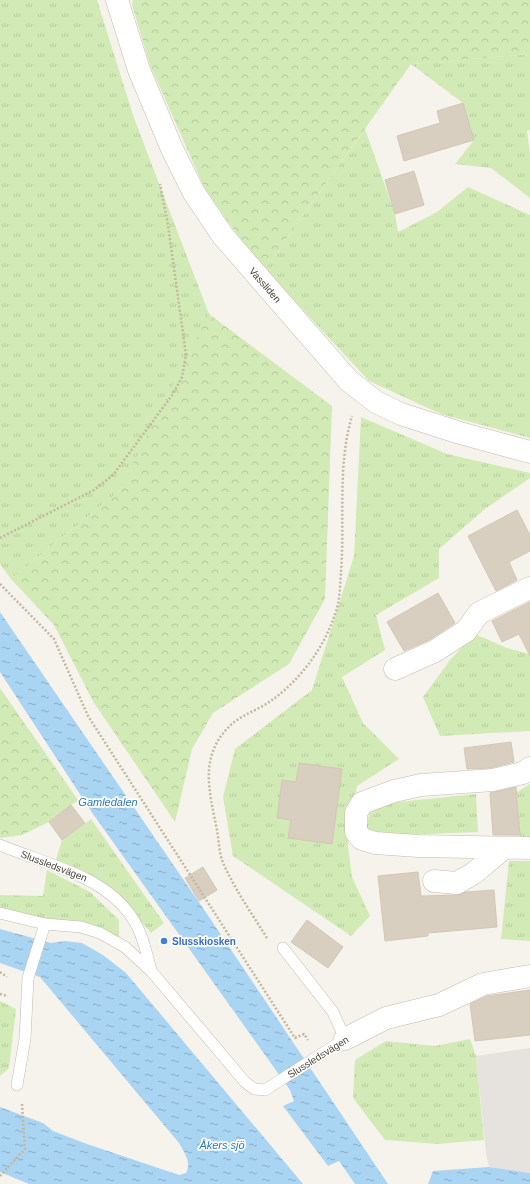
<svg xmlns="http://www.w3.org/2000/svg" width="530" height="1184" font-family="Helvetica,sans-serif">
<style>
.industrial{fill:#e6e2dd}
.grass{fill:url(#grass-tufts)}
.forest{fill:url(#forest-crowns)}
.water{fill:url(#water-ripples)}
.building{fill:#d8cfc1;stroke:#d3c7b4}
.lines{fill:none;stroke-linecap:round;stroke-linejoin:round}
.lane-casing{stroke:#c2bbae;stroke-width:12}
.street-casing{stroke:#c2bbae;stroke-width:23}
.path{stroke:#c4b79f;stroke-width:2.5;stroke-dasharray:2 2;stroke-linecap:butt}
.lane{stroke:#fff;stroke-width:11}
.street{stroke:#fff;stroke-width:22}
.shop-dot{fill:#3f7fe0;stroke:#fff;stroke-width:1.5}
.labels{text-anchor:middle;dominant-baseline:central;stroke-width:3.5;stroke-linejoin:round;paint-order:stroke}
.street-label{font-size:10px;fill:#4b4439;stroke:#fff}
.shop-label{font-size:10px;font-weight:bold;fill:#366cbe;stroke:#fff;text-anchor:start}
.water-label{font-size:11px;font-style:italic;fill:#2e7ab2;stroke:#fff}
</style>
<defs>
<pattern id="grass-tufts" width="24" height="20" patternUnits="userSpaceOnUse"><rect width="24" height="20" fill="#d2eab5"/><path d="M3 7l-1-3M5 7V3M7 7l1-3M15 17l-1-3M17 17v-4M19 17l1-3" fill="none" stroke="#b6ca9c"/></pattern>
<pattern id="forest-crowns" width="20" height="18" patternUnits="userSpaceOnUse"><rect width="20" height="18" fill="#d2eab5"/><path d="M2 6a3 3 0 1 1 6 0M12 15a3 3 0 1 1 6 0" fill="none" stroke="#b6ca9c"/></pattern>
<pattern id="water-ripples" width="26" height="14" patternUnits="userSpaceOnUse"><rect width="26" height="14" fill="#a9d4f2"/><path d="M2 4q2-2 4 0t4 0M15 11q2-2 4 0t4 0" fill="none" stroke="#8caec5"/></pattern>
</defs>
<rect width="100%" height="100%" fill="#f6f3ec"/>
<path class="industrial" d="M 530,1048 L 530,1173 L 489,1167 L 486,1153 L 476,1056 Z"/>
<path class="grass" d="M 0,0 L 97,0 L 134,118 L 209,314 L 199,397 L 119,491 L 11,579 L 0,564 Z
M 530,54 L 530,130 L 527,131 L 530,154 L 530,198 L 491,168 L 455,164 L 474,140 L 463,103 L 411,64 Z
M 365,129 L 395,214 L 398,232 L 437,212 L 468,187 L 530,215 L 530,438 L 441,414 L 369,381 L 265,269 Z
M 361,417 L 447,454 L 530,473 L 530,478 L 485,509 L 439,549 L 439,578 L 376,615 L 385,650 L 342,677 L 363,723 L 399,759 L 357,786 L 348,846 L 352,877 L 370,916 L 351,936 L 233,856 L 223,797 L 235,749 L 312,690 L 354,556 Z
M 475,634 L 507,648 L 530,654 L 530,731 L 440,736 L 423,697 L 450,660 Z
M 530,784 L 530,838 L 520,837 L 517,792 Z
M 476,794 L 478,832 L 377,836 L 366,831 L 370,810 L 389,803 Z
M 91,819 L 164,923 L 151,933 L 119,896 L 90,875 L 55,863 L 62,840 Z
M 509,861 L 530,861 L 530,941 L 501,939 Z
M 47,870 L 90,892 L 119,920 L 119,938 L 101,927 L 44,919 L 0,907 L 0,895 L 43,896 Z
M 0,1001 L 16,1009 L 9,1068 L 0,1076 Z
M 470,1039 L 476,1056 L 484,1140 L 438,1144 L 385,1140 L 353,1098 L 355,1060 L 386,1041 L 435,1046 Z"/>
<path class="forest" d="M 133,0 L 530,0 L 530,54 L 411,64 L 265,269 L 233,229 L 204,187 L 150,65 L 132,5 Z
M 209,314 L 332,406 L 325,599 L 289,664 L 213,713 L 192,749 L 175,822 L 94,703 L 54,625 L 11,579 L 119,491 Z
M 0,688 L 78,800 L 49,822 L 22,835 L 0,838 Z"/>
<path class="water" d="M 0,612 L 207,914 L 388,1184 L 355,1184 L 339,1161 L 328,1166 L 283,1106 L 294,1101 L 290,1090 L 93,814 L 0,672 Z
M 0,929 L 51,943 L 65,941 L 82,943 L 103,955 L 126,973 L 303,1184 L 29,1184 L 0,1172 L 0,1107 L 43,1123 L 53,1131 L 84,1143 L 179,1175 L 186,1173 C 192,1163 184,1152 179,1143 L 40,977 L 0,963 Z
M 489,1167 L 530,1173 L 530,1184 L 428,1184 L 433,1171 Z"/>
<path class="building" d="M 463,103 L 474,140 L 404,161 L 397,136 L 440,123 L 437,111 Z
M 414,171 L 424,205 L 395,214 L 385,180 Z
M 517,510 L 530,535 L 530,551 L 509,562 L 517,580 L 496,591 L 468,536 Z
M 438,593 L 455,623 L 429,640 L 404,651 L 387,622 Z
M 530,602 L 530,656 L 519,634 L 502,642 L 492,621 Z
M 511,742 L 514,762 L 491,768 L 467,769 L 464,748 Z
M 299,763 L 342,769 L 332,844 L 288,838 L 291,820 L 277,818 L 282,780 L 296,782 Z
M 516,787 L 520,835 L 493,835 L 490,793 Z
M 71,805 L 85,823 L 62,840 L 49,822 Z
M 203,867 L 217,890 L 199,901 L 185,878 Z
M 418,872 L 421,896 L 456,895 L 466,892 L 494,890 L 497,927 L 428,933 L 428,936 L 385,941 L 378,876 Z
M 307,920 L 343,947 L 328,968 L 291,942 Z
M 530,990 L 530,1035 L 475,1041 L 470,1004 L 487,996 Z"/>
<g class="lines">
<defs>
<path id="lane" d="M 0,845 C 47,865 111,876 137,926 C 144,939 147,956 151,970
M 0,913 L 45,924 L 81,927 L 100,933 L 125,947 L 152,972 L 245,1082 L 254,1089 L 265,1090 L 345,1039 L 333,1012 L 283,948
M 17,1085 L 25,1039 L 28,978 L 45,924"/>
<path id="street" d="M 117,0 L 139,70 L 172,149 L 194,193 L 223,236 L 349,381 L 376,402 L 401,414 L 460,433 L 530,452
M 395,669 L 435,651 L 466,631 L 479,613 L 530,588
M 530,768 L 523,773 L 493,780 L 421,785 L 394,791 L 362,803 L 356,813 L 356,832 L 362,839 L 375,843 L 418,846 L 530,848
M 434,881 L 457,883 L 474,873 L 504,848
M 345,1039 L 386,1018 L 439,1005 L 483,984 L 530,976"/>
</defs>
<use href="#lane" class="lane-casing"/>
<use href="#street" class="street-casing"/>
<path class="path" d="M 0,538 L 94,490 L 113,475 L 173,394 L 182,377 L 186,355 L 168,225 L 160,184
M 0,584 L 54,639 L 88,716 L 295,1038 L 304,1034 L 308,1040
M 267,938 C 252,914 236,891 224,865 C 219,855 219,841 217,830 C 209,790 198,754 233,723 C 244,714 260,709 272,700 C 300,680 323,649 334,617 C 340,603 340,587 341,572 C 345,521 337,466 352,416
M 0,972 L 7,977
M 0,994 L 8,996
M 0,1176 L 25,1149 L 22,1104"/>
<use href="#lane" class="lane"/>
<use href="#street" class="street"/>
</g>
<circle class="shop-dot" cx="164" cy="941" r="4"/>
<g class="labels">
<g class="street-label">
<text transform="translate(265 285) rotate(49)">Vassliden</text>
<text transform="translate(54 866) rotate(21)">Slussledsvägen</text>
<text transform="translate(318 1057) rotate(-32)">Slussledsvägen</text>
</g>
<g class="shop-label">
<text x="172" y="941">Slusskiosken</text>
</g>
<g class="water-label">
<text x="108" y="802">Gamledalen</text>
<text x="222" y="1145">Åkers sjö</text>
</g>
</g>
</svg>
